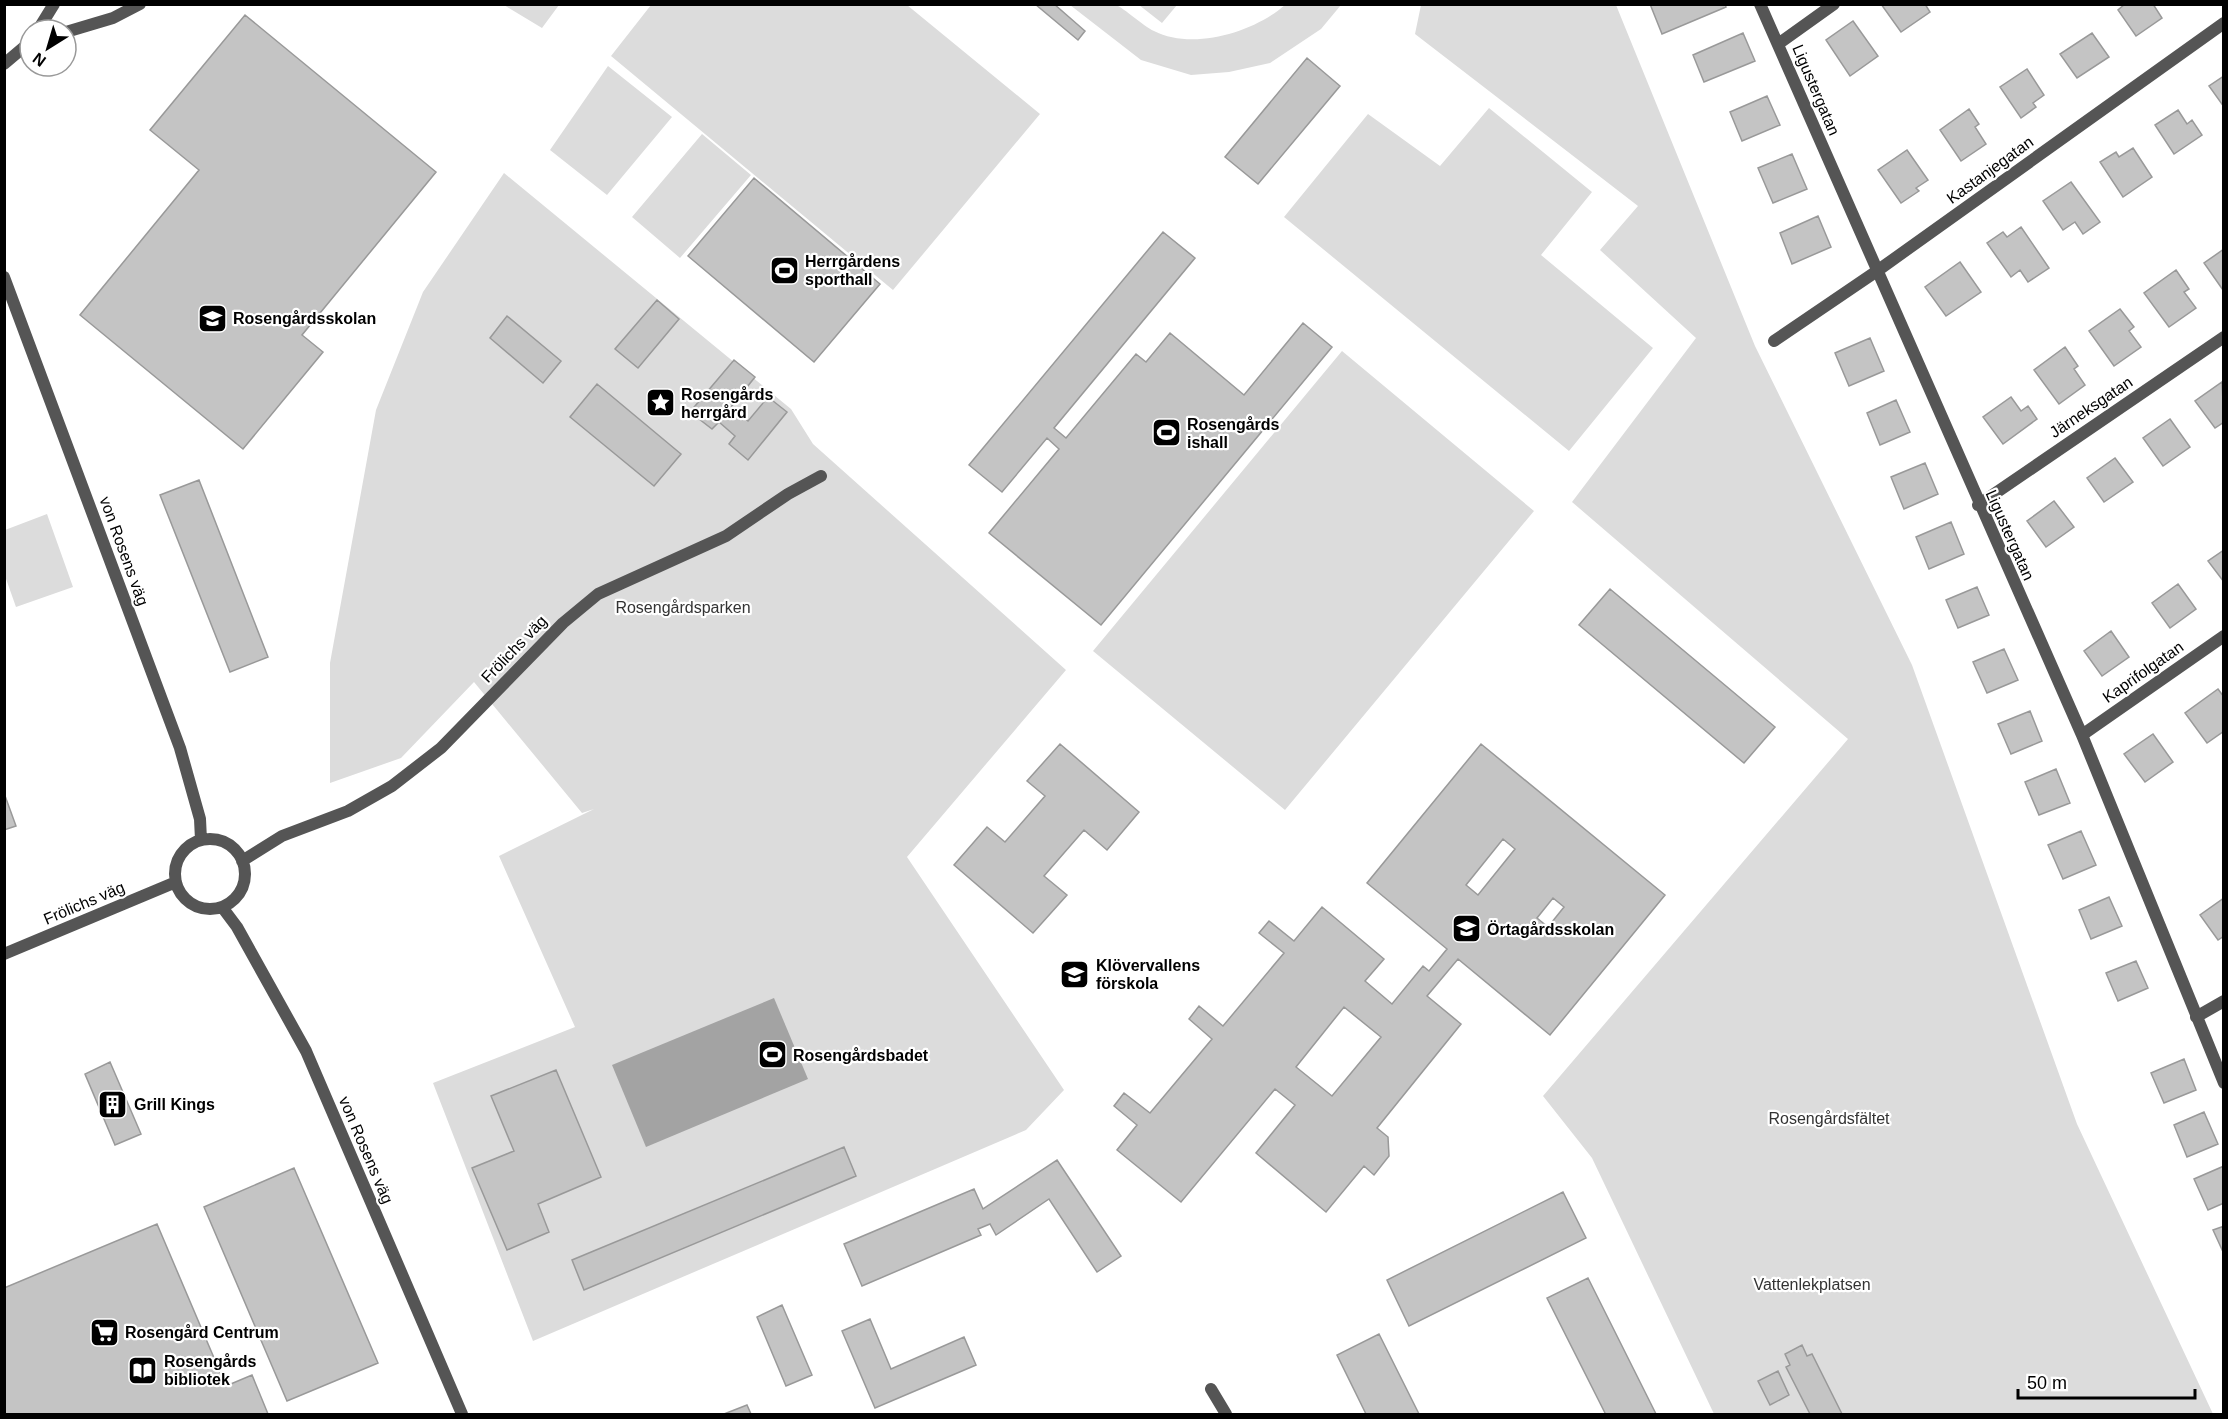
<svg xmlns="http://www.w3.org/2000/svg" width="2228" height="1419" font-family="Helvetica,sans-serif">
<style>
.green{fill:#dcdcdc}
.water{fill:#a3a3a3}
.building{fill:#c4c4c4;stroke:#999;stroke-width:1.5;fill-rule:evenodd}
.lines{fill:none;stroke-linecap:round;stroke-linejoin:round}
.street{stroke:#555;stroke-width:12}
.labels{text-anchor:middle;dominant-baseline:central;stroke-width:4.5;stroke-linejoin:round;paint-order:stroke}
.street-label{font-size:16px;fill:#000;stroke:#fff}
.poi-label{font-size:16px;font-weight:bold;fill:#000;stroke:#fff;text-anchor:start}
.park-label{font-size:16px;fill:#333;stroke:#fff}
</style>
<rect width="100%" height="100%" fill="#fff"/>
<path class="green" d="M 504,5 L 559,5 L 542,28 Z
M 651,5 L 907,5 L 1040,114 L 893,290 L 611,56 Z
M 1070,5 C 1080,4 1107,1 1116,5 C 1124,8 1143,26 1154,31 C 1193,51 1254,32 1285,5 L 1341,5 L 1321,29 L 1270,63 L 1229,72 L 1191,75 L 1141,60 Z
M 1139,5 L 1177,5 L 1162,23 Z
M 1421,5 L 1616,5 L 1755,346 L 1912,665 L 2077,1124 L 2213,1414 L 1714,1414 L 1592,1158 L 1543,1096 L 1848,739 L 1572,502 L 1696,338 L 1600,250 L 1638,206 L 1415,34 Z
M 608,66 L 672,117 L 607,195 L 550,150 Z
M 1489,108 L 1592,192 L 1541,255 L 1653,348 L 1569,451 L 1284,217 L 1368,114 L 1440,166 Z
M 702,134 L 751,175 L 680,258 L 632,217 Z
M 504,173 L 791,409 L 813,444 L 1066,670 L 907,857 L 1064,1090 L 1026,1130 L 533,1341 L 433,1083 L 575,1027 L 499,856 L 594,809 L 582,813 L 474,682 L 401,758 L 330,783 L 330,663 L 376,410 L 423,292 Z
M 1342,351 L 1534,511 L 1285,810 L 1093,651 Z
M 47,514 L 73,587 L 16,607 L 5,576 L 5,530 Z"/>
<path class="water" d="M 774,998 L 808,1079 L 646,1147 L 612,1065 Z"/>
<path class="building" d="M 1035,4 L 1054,4 L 1085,31 L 1078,40 Z
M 1650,4 L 1725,4 L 1726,7 L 1662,34 Z
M 1881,4 L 1925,4 L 1930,12 L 1901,32 Z
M 2125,4 L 2153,4 L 2162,18 L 2136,36 L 2118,10 Z
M 245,15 L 436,172 L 302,335 L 323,352 L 243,449 L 80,315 L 199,170 L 150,130 Z
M 1853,21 L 1878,56 L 1850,76 L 1826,40 Z
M 1743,33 L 1755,61 L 1704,82 L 1693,55 Z
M 2092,33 L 2109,57 L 2077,78 L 2060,54 Z
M 1307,58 L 1340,86 L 1258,184 L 1225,157 Z
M 2027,69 L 2044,95 L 2033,103 L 2036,107 L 2021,118 L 2000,87 Z
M 2224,76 L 2224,107 L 2209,86 Z
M 1767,96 L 1780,125 L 1742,141 L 1730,112 Z
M 1969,109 L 1979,124 L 1975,127 L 1986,144 L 1961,161 L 1940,130 Z
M 2178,110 L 2187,124 L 2192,120 L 2202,135 L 2174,154 L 2155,125 Z
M 2133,148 L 2152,177 L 2123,197 L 2100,162 L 2116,152 L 2119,157 Z
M 1907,150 L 1928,180 L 1916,188 L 1919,191 L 1901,203 L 1878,170 Z
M 1792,154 L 1807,189 L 1773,203 L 1758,168 Z
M 754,178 L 880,284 L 814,362 L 688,256 Z
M 2071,182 L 2100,222 L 2083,234 L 2075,222 L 2063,230 L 2043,201 Z
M 1818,216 L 1831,247 L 1792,264 L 1780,233 Z
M 2021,227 L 2049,268 L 2028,282 L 2020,270 L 2011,277 L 1987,243 L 2003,232 L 2007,237 Z
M 1163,232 L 1195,258 L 1054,428 L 1066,438 L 1136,354 L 1146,362 L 1170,333 L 1244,395 L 1303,323 L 1332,347 L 1101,625 L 989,533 L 1059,449 L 1047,438 L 1002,492 L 969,465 Z
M 2224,249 L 2224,289 L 2223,290 L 2204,263 Z
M 1960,262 L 1981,292 L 1946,316 L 1925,287 Z
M 2176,270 L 2189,289 L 2184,292 L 2196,308 L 2169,327 L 2144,293 Z
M 657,300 L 679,319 L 638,368 L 615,349 Z
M 2120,309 L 2134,327 L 2129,331 L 2141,347 L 2114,366 L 2089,331 Z
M 507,316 L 561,361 L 543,383 L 490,338 Z
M 1870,338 L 1884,371 L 1849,386 L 1835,353 Z
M 2065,347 L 2078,366 L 2074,369 L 2085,385 L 2059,404 L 2034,370 Z
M 734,360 L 755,377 L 731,407 L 748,421 L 768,397 L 787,412 L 748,460 L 729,444 L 735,436 L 719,422 L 712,429 L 690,412 Z
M 2222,382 L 2224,422 L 2215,428 L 2195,401 Z
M 597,384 L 681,454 L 654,486 L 570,417 Z
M 2011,397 L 2021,411 L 2028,406 L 2037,419 L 2003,444 L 1983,417 Z
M 1896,400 L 1910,432 L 1880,445 L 1867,413 Z
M 2170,419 L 2190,447 L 2163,466 L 2143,438 Z
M 2115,458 L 2133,482 L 2104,502 L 2087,478 Z
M 1925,463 L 1938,494 L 1904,509 L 1891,477 Z
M 199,480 L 268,657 L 230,672 L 160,495 Z
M 2054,501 L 2074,527 L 2046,547 L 2027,521 Z
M 1951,522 L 1964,554 L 1929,569 L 1916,537 Z
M 2224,550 L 2224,582 L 2208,561 Z
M 2178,584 L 2196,609 L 2170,628 L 2152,603 Z
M 1977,587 L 1989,615 L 1958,628 L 1946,600 Z
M 1610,589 L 1775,727 L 1744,763 L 1579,625 Z
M 2111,631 L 2129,657 L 2102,676 L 2084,651 Z
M 2004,649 L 2018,680 L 1987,693 L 1973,662 Z
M 2218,689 L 2224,697 L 2224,731 L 2207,743 L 2185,713 Z
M 2030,711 L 2042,741 L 2011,754 L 1998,724 Z
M 2153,734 L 2173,762 L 2145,782 L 2124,754 Z
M 1060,744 L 1139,812 L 1107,850 L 1084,830 L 1044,876 L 1067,895 L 1033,933 L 954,865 L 987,827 L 1005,842 L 1045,796 L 1027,781 Z
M 1481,744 L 1665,895 L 1550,1035 L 1458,959 L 1427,996 L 1461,1024 L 1377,1128 L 1388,1137 L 1389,1156 L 1374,1175 L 1364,1166 L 1326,1212 L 1256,1153 L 1295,1105 L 1275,1089 L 1181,1202 L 1117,1150 L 1137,1125 L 1114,1106 L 1124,1093 L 1150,1113 L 1212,1039 L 1189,1019 L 1199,1006 L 1223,1026 L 1284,953 L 1259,933 L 1269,921 L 1294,941 L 1322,907 L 1384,959 L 1365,981 L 1392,1004 L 1423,966 L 1429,971 L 1447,949 L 1367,883 ZM 1503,839 L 1515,849 L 1478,895 L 1466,885 ZM 1553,898 L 1564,907 L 1548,927 L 1537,918 ZM 1344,1007 L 1381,1037 L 1332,1096 L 1296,1067 Z
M 2056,769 L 2070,803 L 2039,815 L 2025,782 Z
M 4,793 L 16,826 L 4,830 Z
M 2081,831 L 2096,865 L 2063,879 L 2048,845 Z
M 2109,897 L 2122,926 L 2091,939 L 2079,910 Z
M 2224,898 L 2224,936 L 2218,940 L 2200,915 Z
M 2136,961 L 2148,988 L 2118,1001 L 2106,973 Z
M 2184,1059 L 2196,1090 L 2164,1103 L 2151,1073 Z
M 110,1062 L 141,1134 L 115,1145 L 85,1074 Z
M 556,1070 L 601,1177 L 538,1204 L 549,1232 L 507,1250 L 472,1168 L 514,1151 L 491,1096 Z
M 2204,1112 L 2218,1144 L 2187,1157 L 2174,1125 Z
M 844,1147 L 856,1176 L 584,1290 L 572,1260 Z
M 1057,1160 L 1121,1256 L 1097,1272 L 1049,1199 L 996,1235 L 990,1224 L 978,1229 L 981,1235 L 862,1286 L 844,1244 L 974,1189 L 983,1209 Z
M 2224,1166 L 2224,1203 L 2208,1210 L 2194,1179 Z
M 294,1168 L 378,1363 L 287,1401 L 204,1207 Z
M 1563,1192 L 1586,1238 L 1409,1326 L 1387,1280 Z
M 157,1224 L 226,1386 L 252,1375 L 268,1414 L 4,1414 L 4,1288 Z
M 2224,1226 L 2224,1254 L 2213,1230 Z
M 1588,1278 L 1656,1414 L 1602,1414 L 1605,1413 L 1547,1298 Z
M 782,1305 L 812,1375 L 786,1386 L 757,1317 Z
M 870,1319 L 891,1369 L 964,1337 L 976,1365 L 875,1408 L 842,1331 Z
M 1379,1334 L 1419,1414 L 1366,1414 L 1337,1355 Z
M 1802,1345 L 1807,1356 L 1812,1354 L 1842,1414 L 1810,1414 L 1786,1367 L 1790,1365 L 1785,1354 Z
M 1778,1371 L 1789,1395 L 1770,1405 L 1758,1381 Z
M 747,1405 L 751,1414 L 724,1414 Z"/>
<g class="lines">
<path class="street" d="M 1760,4 L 2082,735 L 2224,1083
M 38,30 L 54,4
M 66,32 L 113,18 L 140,4
M 1778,44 L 1834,4
M 4,64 L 30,42
M 4,277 L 180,748 L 200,819 L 201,840
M 1774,341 L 1877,271 L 2224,23
M 1978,505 L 2224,337
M 2082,735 L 2224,636
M175 874a35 35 0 1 1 70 0a35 35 0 1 1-70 0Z
M 242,861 L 282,836 L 348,811 L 392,786 L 441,748 L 563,623 L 598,594 L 726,536 L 788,494 L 821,476
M 222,907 L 237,927 L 306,1051 L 462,1414
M 4,954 L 176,882
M 2196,1017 L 2224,1001
M 1211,1389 L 1226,1414"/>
</g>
<defs>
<symbol id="stadium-square" viewBox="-11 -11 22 22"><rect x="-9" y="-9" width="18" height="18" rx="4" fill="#000" stroke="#fff"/><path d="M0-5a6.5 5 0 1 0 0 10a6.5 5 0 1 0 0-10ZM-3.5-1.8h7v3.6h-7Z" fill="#fff"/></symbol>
<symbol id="school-square" viewBox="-11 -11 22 22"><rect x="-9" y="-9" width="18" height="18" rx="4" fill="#000" stroke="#fff"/><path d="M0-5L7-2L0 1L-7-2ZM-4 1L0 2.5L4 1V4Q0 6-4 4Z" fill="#fff"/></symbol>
<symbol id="sight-square" viewBox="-11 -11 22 22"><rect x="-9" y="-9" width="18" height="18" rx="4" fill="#000" stroke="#fff"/><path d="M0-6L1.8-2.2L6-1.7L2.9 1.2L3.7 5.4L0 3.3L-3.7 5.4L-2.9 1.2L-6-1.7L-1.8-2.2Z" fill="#fff"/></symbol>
<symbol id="building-square" viewBox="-11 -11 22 22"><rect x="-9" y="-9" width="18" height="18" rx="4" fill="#000" stroke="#fff"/><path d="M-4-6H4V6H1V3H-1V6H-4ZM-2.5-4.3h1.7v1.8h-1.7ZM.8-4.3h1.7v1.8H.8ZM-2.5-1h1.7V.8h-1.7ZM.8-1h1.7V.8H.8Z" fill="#fff"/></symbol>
<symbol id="supermarket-square" viewBox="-11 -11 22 22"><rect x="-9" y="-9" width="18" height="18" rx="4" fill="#000" stroke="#fff"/><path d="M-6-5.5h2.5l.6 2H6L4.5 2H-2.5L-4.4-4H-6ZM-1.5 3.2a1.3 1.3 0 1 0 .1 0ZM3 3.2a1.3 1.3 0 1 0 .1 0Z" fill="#fff"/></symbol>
<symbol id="library-square" viewBox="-11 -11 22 22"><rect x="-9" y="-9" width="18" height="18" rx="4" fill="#000" stroke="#fff"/><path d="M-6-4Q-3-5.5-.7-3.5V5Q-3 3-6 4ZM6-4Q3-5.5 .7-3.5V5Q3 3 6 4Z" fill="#fff"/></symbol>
</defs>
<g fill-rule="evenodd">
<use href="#stadium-square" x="768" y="254" width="33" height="33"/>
<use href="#school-square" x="196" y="302" width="33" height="33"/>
<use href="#sight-square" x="644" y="386" width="33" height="33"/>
<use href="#stadium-square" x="1150" y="416" width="33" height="33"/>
<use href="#school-square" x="1450" y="912" width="33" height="33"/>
<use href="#school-square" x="1058" y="958" width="33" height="33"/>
<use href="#stadium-square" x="756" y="1038" width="33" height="33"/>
<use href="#building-square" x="96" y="1088" width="33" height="33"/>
<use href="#supermarket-square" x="88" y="1316" width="33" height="33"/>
<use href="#library-square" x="126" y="1354" width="33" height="33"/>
</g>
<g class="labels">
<g class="street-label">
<text transform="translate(1816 90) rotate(67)">Ligustergatan</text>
<text transform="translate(1990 170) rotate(-36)">Kastanjegatan</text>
<text transform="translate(2091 407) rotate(-34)">Järneksgatan</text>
<text transform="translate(2010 535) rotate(66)">Ligustergatan</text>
<text transform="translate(124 551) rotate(70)">von Rosens väg</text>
<text transform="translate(514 649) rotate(-46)">Frölichs väg</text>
<text transform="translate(2143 672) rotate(-35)">Kaprifolgatan</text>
<text transform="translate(84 903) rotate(-23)">Frölichs väg</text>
<text transform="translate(366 1150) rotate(67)">von Rosens väg</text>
</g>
<g class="poi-label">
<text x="805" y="261">Herrgårdens<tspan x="805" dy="18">sporthall</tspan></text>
<text x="233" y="318">Rosengårdsskolan</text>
<text x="681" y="394">Rosengårds<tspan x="681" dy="18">herrgård</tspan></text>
<text x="1187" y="424">Rosengårds<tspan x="1187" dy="18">ishall</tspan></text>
<text x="1487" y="929">Örtagårdsskolan</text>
<text x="1096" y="965">Klövervallens<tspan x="1096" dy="18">förskola</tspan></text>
<text x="793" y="1055">Rosengårdsbadet</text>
<text x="134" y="1104">Grill Kings</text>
<text x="125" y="1332">Rosengård Centrum</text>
<text x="164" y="1361">Rosengårds<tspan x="164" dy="18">bibliotek</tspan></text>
</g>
<g class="park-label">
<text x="683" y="607">Rosengårdsparken</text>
<text x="1829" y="1118">Rosengårdsfältet</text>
<text x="1812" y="1284">Vattenlekplatsen</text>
</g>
</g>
<rect width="2228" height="1419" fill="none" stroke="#000000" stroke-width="12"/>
<g transform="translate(48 48) rotate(217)"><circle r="28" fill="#ffffff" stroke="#999999" stroke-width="1.5"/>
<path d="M0-4.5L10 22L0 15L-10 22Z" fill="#000000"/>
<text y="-9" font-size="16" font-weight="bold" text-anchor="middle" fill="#000000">N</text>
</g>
<path d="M2018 1389v9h177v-9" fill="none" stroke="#000000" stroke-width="3"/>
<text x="2027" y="1389" font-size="18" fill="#000000" stroke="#ffffff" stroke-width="4.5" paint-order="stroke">50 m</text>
</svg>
